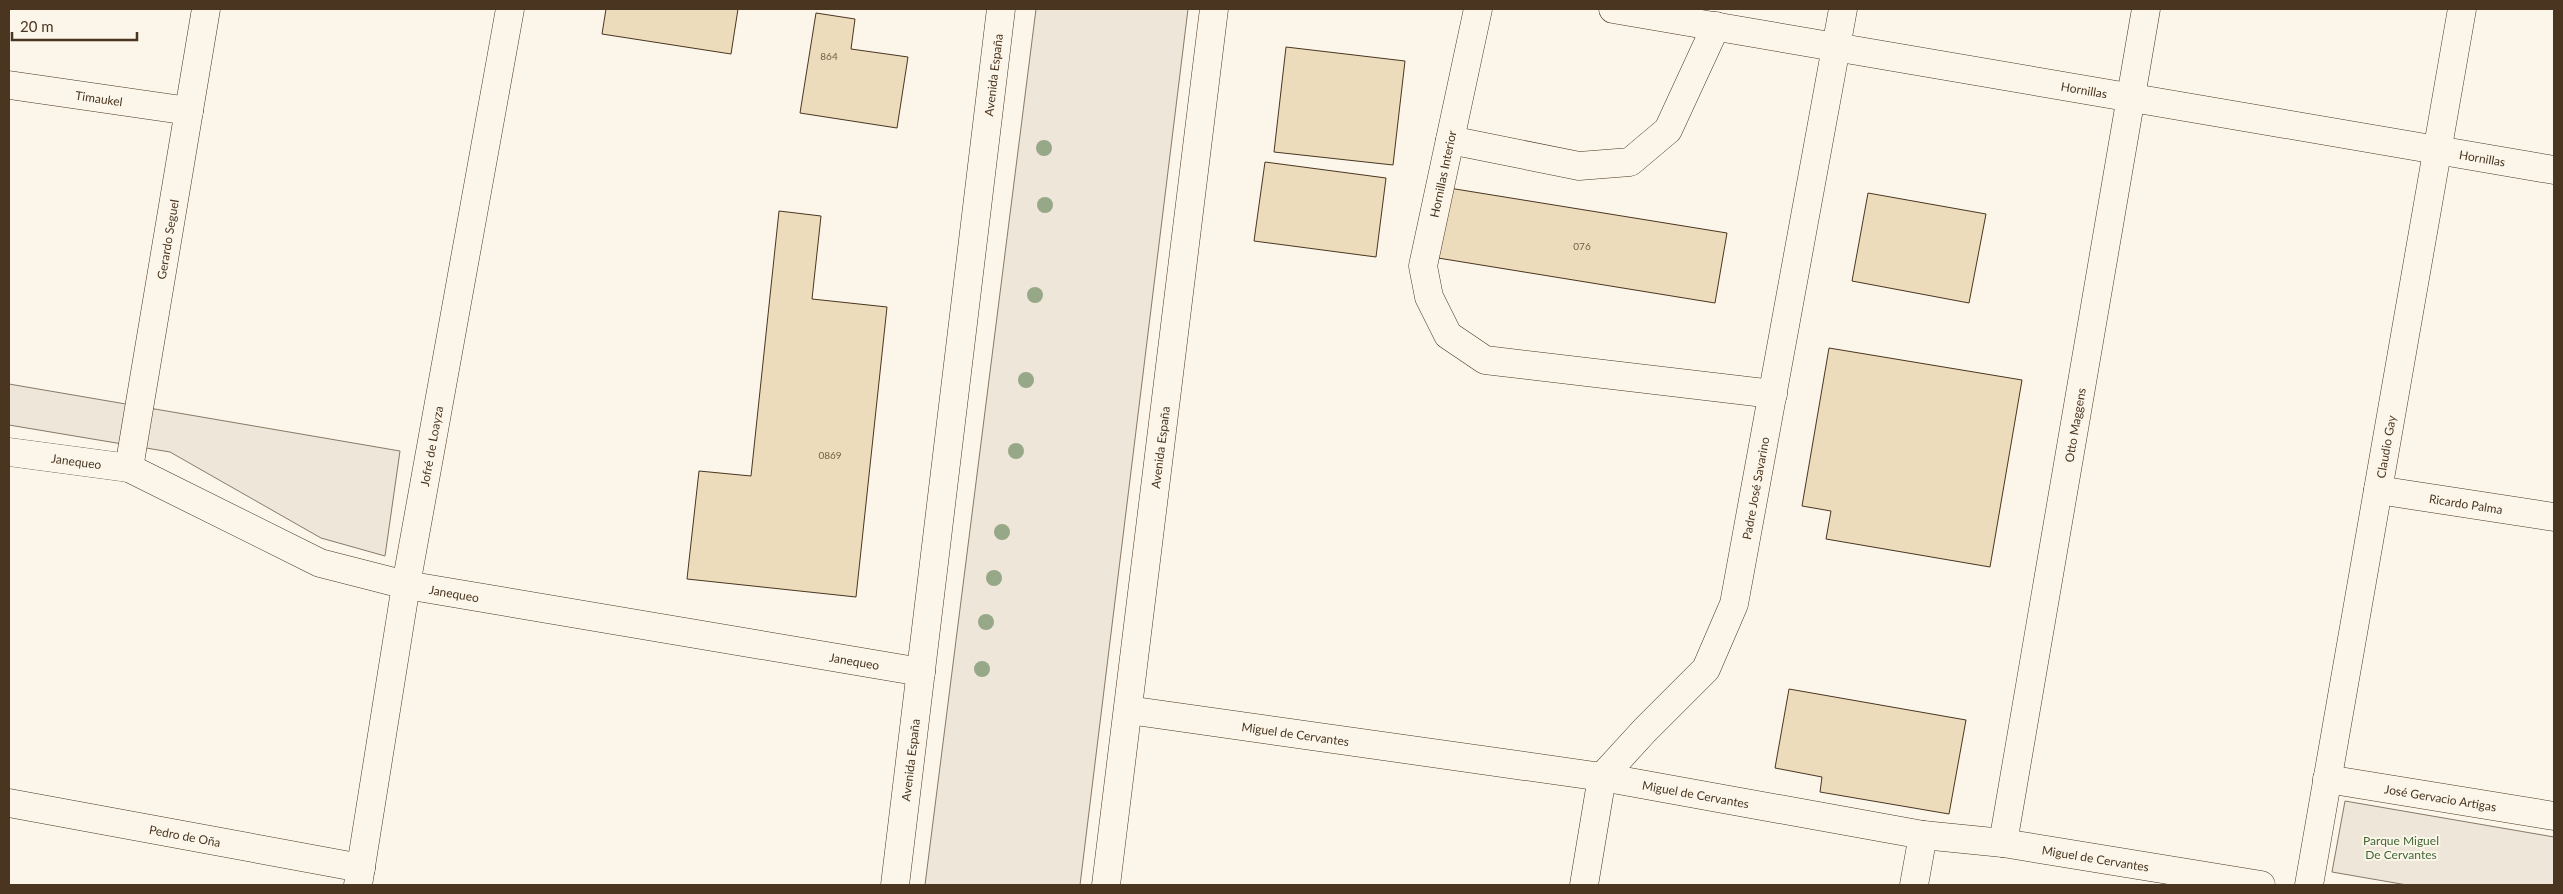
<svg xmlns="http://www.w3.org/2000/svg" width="2563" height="894" font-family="Lato,sans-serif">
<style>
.green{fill:#ede6d9;stroke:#887966}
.building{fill:#ecdcbc;stroke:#4a3520}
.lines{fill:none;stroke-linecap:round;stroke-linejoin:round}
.minor-casing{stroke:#4a3520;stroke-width:29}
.major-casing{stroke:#4a3520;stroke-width:29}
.minor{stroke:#fbf6e9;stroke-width:28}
.major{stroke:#fbf6e9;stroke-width:28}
.tree{fill:#96a887}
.labels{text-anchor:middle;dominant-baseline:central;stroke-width:4;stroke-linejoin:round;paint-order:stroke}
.number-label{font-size:10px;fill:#725f47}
.street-label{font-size:12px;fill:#4a3520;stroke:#fbf6e9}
.park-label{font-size:12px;fill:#436837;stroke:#fbf6e9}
</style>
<rect width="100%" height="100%" fill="#fbf6e9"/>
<path class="green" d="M 1036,9 L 1188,9 L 1080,885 L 925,885 Z
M 9,384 L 400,451 L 385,556 L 321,538 L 170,452 L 9,425 Z
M 2345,801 L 2554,837 L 2554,885 L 2407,885 L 2332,872 Z"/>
<path class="building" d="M 606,9 L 738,9 L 731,54 L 602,34 Z
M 816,13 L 855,19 L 851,49 L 908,57 L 897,128 L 800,113 Z
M 1286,47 L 1405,61 L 1393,165 L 1274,152 Z
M 1265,162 L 1386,178 L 1376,257 L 1254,241 Z
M 1449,188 L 1727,233 L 1715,303 L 1438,258 Z
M 1868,193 L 1986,214 L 1969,303 L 1852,281 Z
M 779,211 L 821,216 L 812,299 L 887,307 L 856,597 L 687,579 L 699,471 L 751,476 Z
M 1829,348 L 2022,380 L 1990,567 L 1826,539 L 1831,511 L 1802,506 Z
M 1789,689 L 1966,720 L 1949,814 L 1820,792 L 1822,777 L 1775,768 Z"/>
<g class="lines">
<defs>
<g id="minor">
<path d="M 1478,9 L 1423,266 L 1429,297 L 1448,335 L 1485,360 L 1773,394"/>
<path id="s1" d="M 1613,9 L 2554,170"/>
<path id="s2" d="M 9,85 L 189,111"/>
<path d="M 1450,140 L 1579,166 L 1630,162 L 1668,130 L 1716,26"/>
<path id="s3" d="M 9,452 L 129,468 L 320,563 L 406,585 L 921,672"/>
<path id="s4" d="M 129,468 L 206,9"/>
<path id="s5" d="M 2378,490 L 2554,517"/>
<path id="s6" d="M 1128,710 L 1602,777 L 1923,835 L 2003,843 L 2261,885"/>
<path id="s7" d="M 2327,779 L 2554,816"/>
<path id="s8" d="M 9,803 L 361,868"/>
<path id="s9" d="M 2003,843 L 2146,9"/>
<path id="s10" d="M 358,885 L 406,585 L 510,9"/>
<path id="s11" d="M 1584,885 L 1602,777 L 1645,730 L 1706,669 L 1734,604 L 1843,9"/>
<path d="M 1914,885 L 1923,835"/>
<path id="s12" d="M 2309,885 L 2462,9"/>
</g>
<g id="major">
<path id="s13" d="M 895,885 L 1001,9"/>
<path id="s14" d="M 1106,885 L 1214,9"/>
</g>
</defs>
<use href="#minor" class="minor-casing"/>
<use href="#major" class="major-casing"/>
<use href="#minor" class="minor"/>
<use href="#major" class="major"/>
</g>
<g class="tree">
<circle cx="1044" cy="148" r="8"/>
<circle cx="1045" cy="205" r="8"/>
<circle cx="1035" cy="295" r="8"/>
<circle cx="1026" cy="380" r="8"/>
<circle cx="1016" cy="451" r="8"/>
<circle cx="1002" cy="532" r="8"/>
<circle cx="994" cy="578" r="8"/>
<circle cx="986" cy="622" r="8"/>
<circle cx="982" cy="669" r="8"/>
</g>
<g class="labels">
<g class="number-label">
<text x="829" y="56">864</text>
<text x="1582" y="246">076</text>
<text x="830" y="455">0869</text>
</g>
<g class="street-label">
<text stroke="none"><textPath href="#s13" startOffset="816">Avenida España</textPath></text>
<text stroke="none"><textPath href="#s1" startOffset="478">Hornillas</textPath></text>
<text stroke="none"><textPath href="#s2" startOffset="91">Timaukel</textPath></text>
<text stroke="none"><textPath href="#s1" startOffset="882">Hornillas</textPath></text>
<text transform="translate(1443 174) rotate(-78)">Hornillas Interior</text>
<text stroke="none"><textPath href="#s4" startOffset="232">Gerardo Seguel</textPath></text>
<text stroke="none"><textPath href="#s9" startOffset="424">Otto Maggens</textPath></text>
<text stroke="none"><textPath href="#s10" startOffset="445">Jofré de Loayza</textPath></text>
<text stroke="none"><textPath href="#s14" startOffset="441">Avenida España</textPath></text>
<text stroke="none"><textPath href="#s12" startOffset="445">Claudio Gay</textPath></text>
<text stroke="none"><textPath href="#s3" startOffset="68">Janequeo</textPath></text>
<text stroke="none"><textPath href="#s11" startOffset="448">Padre José Savarino</textPath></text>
<text stroke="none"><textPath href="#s5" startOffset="89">Ricardo Palma</textPath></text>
<text stroke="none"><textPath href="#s3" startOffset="472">Janequeo</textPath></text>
<text stroke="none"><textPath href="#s3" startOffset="878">Janequeo</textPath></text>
<text stroke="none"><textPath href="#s6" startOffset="169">Miguel de Cervantes</textPath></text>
<text stroke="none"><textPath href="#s13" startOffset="126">Avenida España</textPath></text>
<text stroke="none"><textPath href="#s6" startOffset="574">Miguel de Cervantes</textPath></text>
<text stroke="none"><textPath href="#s7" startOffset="115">José Gervacio Artigas</textPath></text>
<text stroke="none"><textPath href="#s8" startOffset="179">Pedro de Oña</textPath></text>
<text stroke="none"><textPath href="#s6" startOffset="979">Miguel de Cervantes</textPath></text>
</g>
<g class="park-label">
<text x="2401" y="840">Parque Miguel<tspan x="2401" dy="14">De Cervantes</tspan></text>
</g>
</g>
<rect width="2563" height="894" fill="none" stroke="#4a3520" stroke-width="20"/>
<path d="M12 32v8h125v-8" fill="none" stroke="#4a3520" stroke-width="2.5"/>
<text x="20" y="32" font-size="15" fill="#4a3520" stroke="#fbf6e9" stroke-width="4" paint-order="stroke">20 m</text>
</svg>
